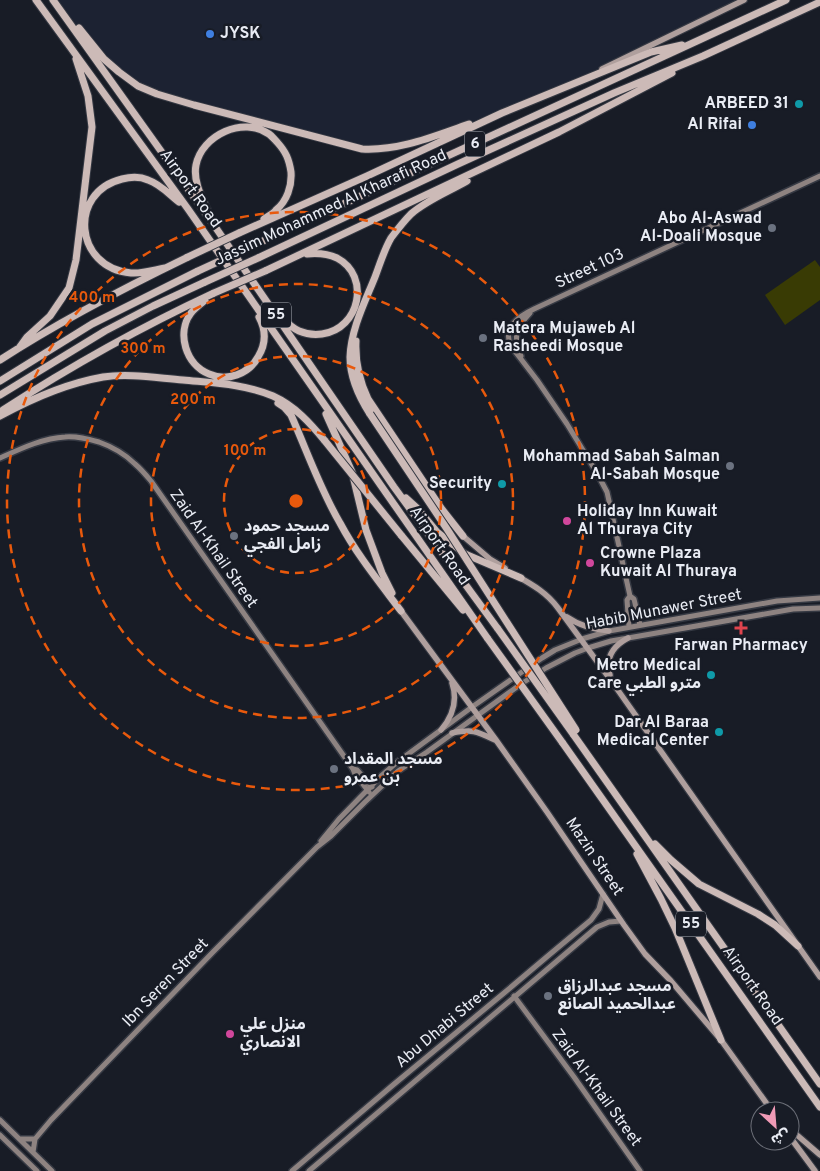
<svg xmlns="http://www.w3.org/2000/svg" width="820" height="1171" font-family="Overpass,'Noto Sans Arabic',sans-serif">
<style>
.built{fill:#1c2232}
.green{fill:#393b04}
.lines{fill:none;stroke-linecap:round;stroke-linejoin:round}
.secondary-casing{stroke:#353943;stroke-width:8}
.primary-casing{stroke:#353943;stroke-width:8}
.highway-casing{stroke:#353943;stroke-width:9}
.secondary{stroke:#8e8381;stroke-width:5}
.primary{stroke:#af9f9d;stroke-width:5.5}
.highway{stroke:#ccbab7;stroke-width:7}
.highway-bridge-casing{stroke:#353943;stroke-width:9;stroke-linecap:butt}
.highway-bridge{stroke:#ccbab7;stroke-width:7}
.ring{fill:none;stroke:#e8590c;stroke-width:2.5;stroke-dasharray:9 6}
.shop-dot{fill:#3f7fe0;stroke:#181c26;stroke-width:2}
.culture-dot{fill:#0f9aa8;stroke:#181c26;stroke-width:2}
.worship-dot{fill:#6b7280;stroke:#181c26;stroke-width:2}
.hotel-dot{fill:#d1479c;stroke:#181c26;stroke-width:2}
.health-dot{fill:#e0444e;stroke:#181c26;stroke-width:2}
.labels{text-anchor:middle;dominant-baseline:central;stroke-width:5;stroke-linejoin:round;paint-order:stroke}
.shield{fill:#181c26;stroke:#aaaeb6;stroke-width:1}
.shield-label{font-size:15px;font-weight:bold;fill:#e9ecf4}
.poi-label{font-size:16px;font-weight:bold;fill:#e9ecf4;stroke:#181c26;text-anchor:start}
.street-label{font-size:16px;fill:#e9ecf4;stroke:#181c26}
.centre{fill:#e8590c;stroke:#181c26;stroke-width:2.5}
.ring-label{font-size:15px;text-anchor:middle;font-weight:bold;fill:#e8590c;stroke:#181c26;stroke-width:5;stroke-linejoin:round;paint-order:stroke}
</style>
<rect width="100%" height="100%" fill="#181c26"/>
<path class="built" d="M 53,0 L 744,0 L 559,90 L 502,113 L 418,141 L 362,149 L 138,86 L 104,59 L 68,16 Z"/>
<path class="green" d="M 815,260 L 820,267 L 820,300 L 785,325 L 765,295 Z"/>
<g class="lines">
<defs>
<path id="secondary" d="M 521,356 C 513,336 515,329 530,313
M 0,458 C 20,449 43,438 65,437 C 77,436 88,439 99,442 C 113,447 125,454 135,464 C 141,469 146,475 151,481 L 353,769 L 355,774 L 369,792
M 640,625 L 634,599 L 630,596 L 607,492 L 597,473 L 567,424 L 537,380 L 511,346 C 502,328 519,316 534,309 L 820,176
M 629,627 L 627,600 L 630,596
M 353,769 L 357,770 L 372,787
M 321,841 L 339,819 L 380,777 L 396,763 L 472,707 L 542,658 L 555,650 L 582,639 L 609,631 L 777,601 L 820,598
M 514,996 L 574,1077 L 640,1171
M 0,1120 L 52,1171
M 0,1135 L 37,1171
M 20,1139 L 35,1139
M 33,1152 L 35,1139 L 51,1120 L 213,952 L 317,847 L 331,836 L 365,802 L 398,771 L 427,752 L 521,684 L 546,668 L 575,653 L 588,648 L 611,641 L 793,609 L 820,608
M 292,1171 L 393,1085 L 504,993 L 549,955 L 591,920 L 599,909 L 603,894
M 309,1171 L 597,927 L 609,922 L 621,921"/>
<path id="primary" d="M 602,69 L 744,0
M 463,536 L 490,559 L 505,568
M 517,576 C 533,585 547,593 558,608 L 615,686 L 820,977
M 401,611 L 496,740 L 547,812 L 624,925 L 645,954 L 671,981 L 721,1040 L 772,1111
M 567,617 C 580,626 593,629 609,631
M 610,675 C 605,658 613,646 628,638
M 441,730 C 453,716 458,701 452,683
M 452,733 C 473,729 476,731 495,740
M 790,1129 L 820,1155
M 790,1137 L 815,1171"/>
<path id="highway" d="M 36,0 L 188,209 L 488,639
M 53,0 L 216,228 L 394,487 L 498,629
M 79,28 L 104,59 L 119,72 L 138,86 L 157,94 L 194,105 L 362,149 C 400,151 434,136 469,124
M 207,209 C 201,196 193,180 196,165 C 202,135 243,116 269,134 C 272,136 274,139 277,142 C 286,152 289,159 291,172 C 292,186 287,201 276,210 C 273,214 268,216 264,219
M 239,233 L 367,176 L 502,113 L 651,52 L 682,45
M 250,247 L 786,0
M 258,258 L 458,164 L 614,93 L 703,56 L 820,2
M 165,268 C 154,270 142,274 131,273 C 74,268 68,192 122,179 C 130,177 139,176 148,180 C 160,184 169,194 179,202
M 265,271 L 559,132 L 672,73
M 205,300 C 201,304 195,308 191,313 C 176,333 186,365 209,374 C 227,382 249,374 258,357 C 266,344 266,330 259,317
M 281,317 C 286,322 292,328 299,331 C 306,334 314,335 322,334 C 360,329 371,276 337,258 C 328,254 317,253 307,254
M 356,341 C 355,362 359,380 368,399 L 441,508 L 463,536
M 19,348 L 27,337 L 50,316 L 69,288 L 76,260 L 92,127 L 88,96 L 76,59
M 0,360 C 60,321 124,288 188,257
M 0,381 L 92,324 L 198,271
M 0,395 L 105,331 L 153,306 L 205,282
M 278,403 L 284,407 L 291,415 C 307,451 320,489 340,523 C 357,555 380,583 401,611
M 3,410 C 71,366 141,327 214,293
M 326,414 L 352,472 L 366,530 L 382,573 L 392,593
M 370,414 C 359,397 350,378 350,357 C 351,329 365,302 375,277 C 380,264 384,250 391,238 C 397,230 404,221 411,214 C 427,200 448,192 467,181
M 0,416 C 31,399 69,383 103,377 C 129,373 157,378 183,380 C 213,383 245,384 273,396 C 295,406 310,423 325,441
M 406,498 L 417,508 L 437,532 L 465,554 L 521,578
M 401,535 L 463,610
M 573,734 L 820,1084
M 562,742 L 820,1107
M 655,844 L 671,860 L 699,884 L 758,914 L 775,925 L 798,946
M 637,854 L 661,899 L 675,928 L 721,1040"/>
</defs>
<use href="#secondary" class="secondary-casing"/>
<use href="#primary" class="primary-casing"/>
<use href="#highway" class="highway-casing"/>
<use href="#secondary" class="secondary"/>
<use href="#primary" class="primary"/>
<use href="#highway" class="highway"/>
<defs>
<path id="highway-bridge" d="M 188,257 L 239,233
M 198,271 L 250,247
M 205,282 L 258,258
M 214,293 L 265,271
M 370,414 L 447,529 L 576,730
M 325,441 L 401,535
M 498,629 L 573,734
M 488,639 L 562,742"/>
</defs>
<use href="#highway-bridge" class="highway-bridge-casing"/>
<use href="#highway-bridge" class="highway-bridge"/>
</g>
<g class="ring">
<circle cx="296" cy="501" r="72"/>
<circle cx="296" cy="501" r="145"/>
<circle cx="296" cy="501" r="217"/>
<circle cx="296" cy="501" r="289"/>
</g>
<g class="shop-dot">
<circle cx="210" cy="34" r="5"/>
<circle cx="752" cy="125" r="5"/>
</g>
<g class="culture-dot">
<circle cx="799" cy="104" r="5"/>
<circle cx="502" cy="484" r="5"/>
<circle cx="711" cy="675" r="5"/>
<circle cx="719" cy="732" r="5"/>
</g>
<g class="worship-dot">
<circle cx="772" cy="228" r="5"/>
<circle cx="483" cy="338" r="5"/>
<circle cx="730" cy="466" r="5"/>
<circle cx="234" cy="536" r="5"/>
<circle cx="334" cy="769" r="5"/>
<circle cx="548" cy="996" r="5"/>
</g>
<g class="hotel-dot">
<circle cx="567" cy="521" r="5"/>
<circle cx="590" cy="563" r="5"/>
<circle cx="230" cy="1034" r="5"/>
</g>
<path class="health-dot" d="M738.5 620.5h5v5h5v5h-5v5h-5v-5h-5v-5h5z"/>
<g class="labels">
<g class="shield">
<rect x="465" y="131.5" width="20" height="25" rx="4"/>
<rect x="261" y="302.5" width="30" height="25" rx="4"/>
<rect x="676" y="911.5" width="30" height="25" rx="4"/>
</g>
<g class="shield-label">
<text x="475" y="144">6</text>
<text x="276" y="315">55</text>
<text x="691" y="924">55</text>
</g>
<g class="poi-label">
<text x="220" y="34">JYSK</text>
<text x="789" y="104" text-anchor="end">ARBEED 31</text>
<text x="742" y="125" text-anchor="end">Al Rifai</text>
<text x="762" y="219" text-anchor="end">Abo Al-Aswad<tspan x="762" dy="18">Al-Doali Mosque</tspan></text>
<text x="493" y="329">Matera Mujaweb Al<tspan x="493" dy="18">Rasheedi Mosque</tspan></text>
<text x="720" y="457" text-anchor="end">Mohammad Sabah Salman<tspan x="720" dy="18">Al-Sabah Mosque</tspan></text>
<text x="492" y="484" text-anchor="end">Security</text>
<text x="577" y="512">Holiday Inn Kuwait<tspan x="577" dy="18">Al Thuraya City</tspan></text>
<text x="244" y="527">مسجد حمود<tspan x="244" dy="18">زامل الفجي</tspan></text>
<text x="600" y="554">Crowne Plaza<tspan x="600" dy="18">Kuwait Al Thuraya</tspan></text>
<text x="741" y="646" text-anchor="middle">Farwan Pharmacy</text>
<text x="701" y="666" text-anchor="end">Metro Medical<tspan x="701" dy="18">Care مترو الطبي</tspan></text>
<text x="709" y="723" text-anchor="end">Dar Al Baraa<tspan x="709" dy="18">Medical Center</tspan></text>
<text x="344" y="760">مسجد المقداد<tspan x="344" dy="18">بن عمرو</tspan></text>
<text x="558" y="987">مسجد عبدالرزاق<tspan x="558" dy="18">عبدالحميد الصانع</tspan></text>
<text x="240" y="1025">منزل علي<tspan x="240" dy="18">الانصاري</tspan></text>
</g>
<g class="street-label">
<text transform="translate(190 189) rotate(54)">Airport Road</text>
<text transform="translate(331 208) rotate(-25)">Jassim Mohammed Al Kharafi Road</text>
<text transform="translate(590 269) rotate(-25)">Street 103</text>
<text transform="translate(439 546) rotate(55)">Airport Road</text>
<text transform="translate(213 549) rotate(55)">Zaid Al-Khail Street</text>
<text transform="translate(664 610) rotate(-11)">Habib Munawer Street</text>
<text transform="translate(594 857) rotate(56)">Mazin Street</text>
<text transform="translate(166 983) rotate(-46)">Ibn Seren Street</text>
<text transform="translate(752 986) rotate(55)">Airport Road</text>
<text transform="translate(445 1026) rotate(-40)">Abu Dhabi Street</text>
<text transform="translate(596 1088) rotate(54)">Zaid Al-Khail Street</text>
</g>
</g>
<circle cx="296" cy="501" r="8" class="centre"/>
<g class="ring-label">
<text x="92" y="302">400 m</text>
<text x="143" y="353">300 m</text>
<text x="193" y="404">200 m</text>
<text x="245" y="455">100 m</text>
</g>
<g transform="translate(775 1126) rotate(154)"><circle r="24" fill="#181c26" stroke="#6c6f78"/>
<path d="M0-4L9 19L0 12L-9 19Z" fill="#f09ab6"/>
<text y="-8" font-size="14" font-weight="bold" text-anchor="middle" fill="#e9ecf4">ش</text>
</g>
</svg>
